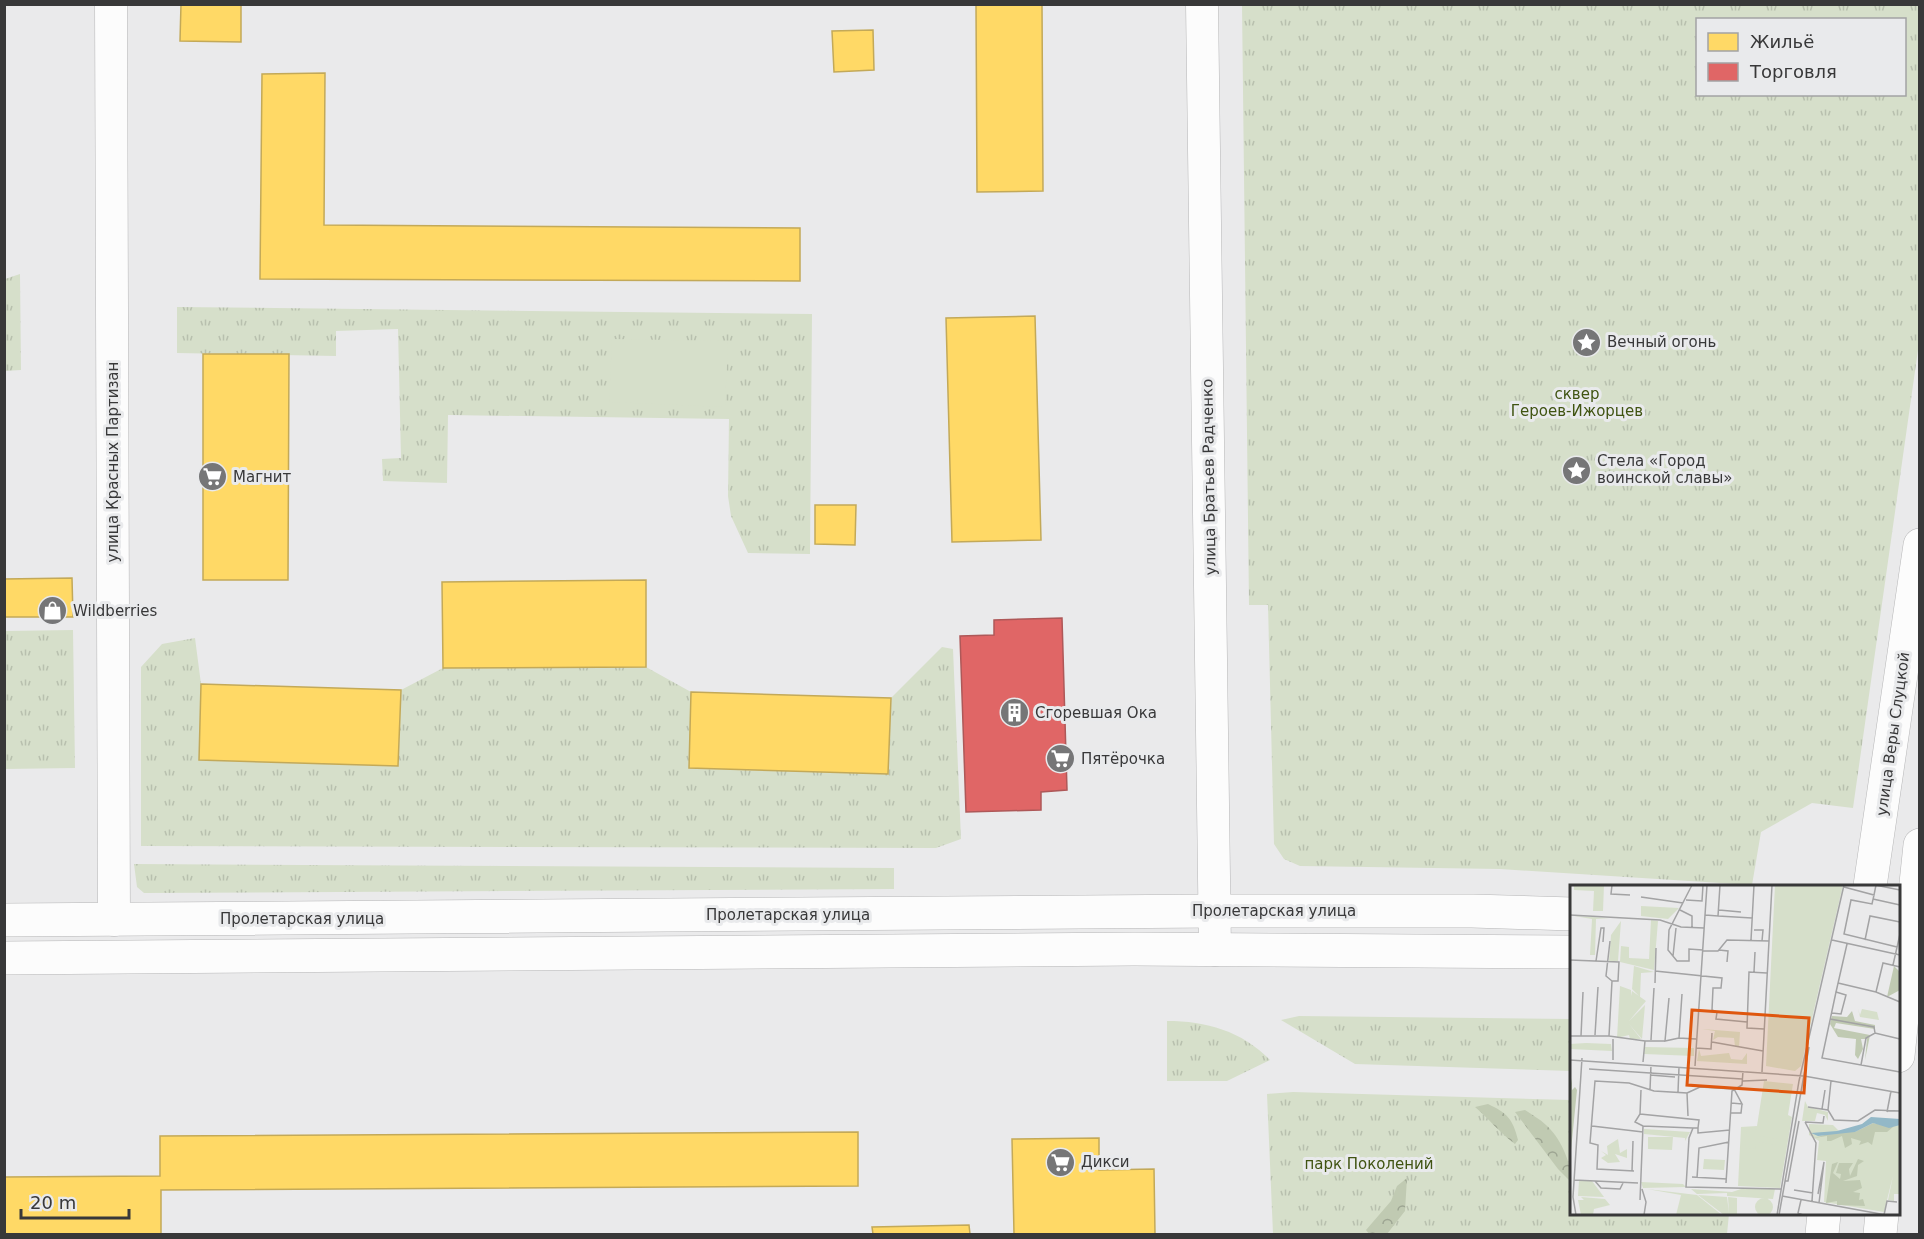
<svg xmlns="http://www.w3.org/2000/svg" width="1924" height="1239" font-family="'DejaVu Sans',sans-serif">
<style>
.grass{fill:url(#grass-tufts);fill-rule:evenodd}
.forest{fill:url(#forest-crowns)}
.garden{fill:#d6dfca}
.homes{fill:#ffd966;stroke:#c3a958;stroke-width:1.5}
.shops{fill:#e06666;stroke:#ae5858;stroke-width:1.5}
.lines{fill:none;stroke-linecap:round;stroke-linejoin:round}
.street-casing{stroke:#b6b6b7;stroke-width:33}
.secondary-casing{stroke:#b6b6b7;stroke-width:34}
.street{stroke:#fcfcfc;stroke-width:32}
.secondary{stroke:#fcfcfc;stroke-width:33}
.labels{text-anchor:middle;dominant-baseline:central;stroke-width:6;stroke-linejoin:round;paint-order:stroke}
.poi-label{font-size:15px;fill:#383839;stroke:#e9eaec;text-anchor:start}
.park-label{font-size:15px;fill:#405412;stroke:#e9eaec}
.street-label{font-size:15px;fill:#383839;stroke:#e9eaec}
.inset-road{fill:none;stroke:#a3a3a4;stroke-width:1.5}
.view{fill:#df570e;fill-opacity:0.15;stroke:#df570e;stroke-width:3}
.inset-edge{fill:none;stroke:#383839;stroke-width:3}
</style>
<defs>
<pattern id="grass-tufts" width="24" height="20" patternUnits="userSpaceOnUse" patternTransform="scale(1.5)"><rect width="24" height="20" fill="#d6dfca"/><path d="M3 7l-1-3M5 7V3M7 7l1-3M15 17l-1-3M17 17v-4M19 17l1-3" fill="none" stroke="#b8c0ae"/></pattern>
<pattern id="forest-crowns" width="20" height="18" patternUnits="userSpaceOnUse" patternTransform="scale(1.5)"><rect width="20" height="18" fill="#c0cab2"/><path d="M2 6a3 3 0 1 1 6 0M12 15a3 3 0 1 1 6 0" fill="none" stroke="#9da592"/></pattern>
</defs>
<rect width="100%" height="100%" fill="#eaeaeb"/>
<path class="grass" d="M 1242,5 L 1919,5 L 1919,343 L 1853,808 L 1812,803 L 1761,832 L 1752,885 L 1500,869 L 1300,866 L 1284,859 L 1274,844 L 1268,605 L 1249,605 ZM 1698,20 L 1904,20 L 1904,94 L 1698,94 Z
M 20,274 L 21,370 L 5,371 L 5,279 Z
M 177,307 L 812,314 L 810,554 L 748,553 L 731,516 L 728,496 L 729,419 L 448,415 L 447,483 L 383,481 L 382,459 L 401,458 L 398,329 L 336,331 L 336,356 L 177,353 Z
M 73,630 L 75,768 L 5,769 L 5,631 Z
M 195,638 L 201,684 L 199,760 L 398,766 L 401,690 L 443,668 L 646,667 L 691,692 L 689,768 L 888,774 L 891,698 L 942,647 L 953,649 L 961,839 L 936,848 L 141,846 L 141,667 L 162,644 Z
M 134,864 L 894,868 L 894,889 L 144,893 L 137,887 Z
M 1299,1016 L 1571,1019 L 1571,1071 L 1355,1064 L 1281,1020 Z
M 1167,1021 C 1206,1021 1242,1031 1270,1060 L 1227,1081 L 1167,1081 Z
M 1293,1092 L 1571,1100 L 1572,1214 L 1729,1214 L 1727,1234 L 1273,1234 L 1267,1094 Z"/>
<path class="forest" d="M 1488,1104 C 1507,1113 1513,1119 1518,1140 L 1515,1144 C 1500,1133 1489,1119 1475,1107 Z
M 1525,1110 C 1532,1115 1540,1119 1546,1125 C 1560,1137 1572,1163 1571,1182 L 1558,1169 L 1515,1112 Z
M 1407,1178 L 1405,1211 L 1387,1234 L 1369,1234 L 1366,1230 L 1391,1201 L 1397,1186 Z"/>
<path class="garden" d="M 612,339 L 728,341 L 725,407 L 609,402 Z"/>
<path class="homes" d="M 181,4 L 241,4 L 241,42 L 180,41 Z
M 976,4 L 1042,4 L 1043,191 L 977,192 Z
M 873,30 L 874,70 L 834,72 L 832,31 Z
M 325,73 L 324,225 L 800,228 L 800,281 L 260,279 L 262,74 Z
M 1035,316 L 1041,540 L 952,542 L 946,318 Z
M 203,354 L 289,354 L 288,580 L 203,580 Z
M 815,505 L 856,505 L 855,545 L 815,544 Z
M 72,578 L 73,617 L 4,617 L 4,579 Z
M 646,580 L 646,667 L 443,668 L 442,582 Z
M 201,684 L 401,690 L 398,766 L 199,760 Z
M 691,692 L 891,698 L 888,774 L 689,768 Z
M 858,1132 L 858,1186 L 161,1190 L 161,1234 L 4,1234 L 4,1177 L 160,1176 L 160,1136 Z
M 1099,1138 L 1099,1170 L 1154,1169 L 1155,1234 L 1014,1234 L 1012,1139 Z
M 969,1225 L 970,1234 L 873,1234 L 872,1227 Z"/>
<path class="shops" d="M 1062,618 L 1067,790 L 1041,792 L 1041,810 L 966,812 L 960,636 L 994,635 L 994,620 Z"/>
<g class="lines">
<defs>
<path id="street" d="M 111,4 L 114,920
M 1202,4 L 1215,950"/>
<path id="secondary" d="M 1870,886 L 1920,545
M 4,920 L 1214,911 L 1472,911 L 1572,914
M 4,958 L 1134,949 L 1572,952
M 1898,1056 L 1920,845
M 1822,1234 L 1824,1214
M 1880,1234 L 1882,1214"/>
</defs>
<use href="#street" class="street-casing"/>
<use href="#secondary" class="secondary-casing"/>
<use href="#street" class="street"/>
<use href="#secondary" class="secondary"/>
</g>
<defs>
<symbol id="sight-disc" viewBox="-11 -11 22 22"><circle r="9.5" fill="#767677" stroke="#e9eaec"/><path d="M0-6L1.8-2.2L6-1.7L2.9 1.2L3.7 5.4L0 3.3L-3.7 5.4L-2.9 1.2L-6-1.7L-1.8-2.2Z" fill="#fff"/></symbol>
<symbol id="supermarket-disc" viewBox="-11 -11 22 22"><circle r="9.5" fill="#767677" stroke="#e9eaec"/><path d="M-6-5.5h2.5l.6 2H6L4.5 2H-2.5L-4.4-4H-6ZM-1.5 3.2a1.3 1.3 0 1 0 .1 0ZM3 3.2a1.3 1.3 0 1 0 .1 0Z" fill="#fff"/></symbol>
<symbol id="shop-disc" viewBox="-11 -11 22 22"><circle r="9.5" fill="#767677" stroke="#e9eaec"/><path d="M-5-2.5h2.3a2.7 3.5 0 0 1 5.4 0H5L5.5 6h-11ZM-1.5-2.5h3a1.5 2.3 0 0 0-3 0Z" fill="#fff"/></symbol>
<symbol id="building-disc" viewBox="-11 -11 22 22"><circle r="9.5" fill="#767677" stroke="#e9eaec"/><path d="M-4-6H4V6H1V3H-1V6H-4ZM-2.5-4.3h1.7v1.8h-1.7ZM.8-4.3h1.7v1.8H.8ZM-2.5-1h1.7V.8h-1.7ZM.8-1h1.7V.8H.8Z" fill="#fff"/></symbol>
</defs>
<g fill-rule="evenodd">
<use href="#sight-disc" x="1570" y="326" width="33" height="33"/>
<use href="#sight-disc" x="1560" y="454" width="33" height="33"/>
<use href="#supermarket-disc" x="196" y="460" width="33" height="33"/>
<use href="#shop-disc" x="36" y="594" width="33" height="33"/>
<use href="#building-disc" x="998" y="696" width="33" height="33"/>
<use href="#supermarket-disc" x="1044" y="742" width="33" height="33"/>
<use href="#supermarket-disc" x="1044" y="1146" width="33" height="33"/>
</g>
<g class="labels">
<g class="poi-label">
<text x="1607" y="342">Вечный огонь</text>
<text x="1597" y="461">Стела «Город<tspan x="1597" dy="17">воинской славы»</tspan></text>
<text x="233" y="477">Магнит</text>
<text x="73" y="611">Wildberries</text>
<text x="1035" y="713">Сгоревшая Ока</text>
<text x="1081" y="759">Пятёрочка</text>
<text x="1081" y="1162">Дикси</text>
</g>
<g class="park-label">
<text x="1577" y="394">сквер<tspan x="1577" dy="17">Героев-Ижорцев</tspan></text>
<text x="1369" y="1164">парк Поколений</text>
</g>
<g class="street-label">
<text transform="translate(113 462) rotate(-90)">улица Красных Партизан</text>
<text transform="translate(1209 477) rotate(-91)">улица Братьев Радченко</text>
<text transform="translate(1893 734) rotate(-82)">улица Веры Слуцкой</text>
<text x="1274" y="911">Пролетарская улица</text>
<text x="788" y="915">Пролетарская улица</text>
<text x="302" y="919">Пролетарская улица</text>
</g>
</g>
<g transform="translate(1570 885)">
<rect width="330" height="330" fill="#eaeaeb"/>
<path d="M 205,0 L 273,0 L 231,181 L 225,186 L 196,181 ZM 71,21 L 109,23 L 98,34 L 71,31 ZM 4,31 L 40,33 L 26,34 L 25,70 L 20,70 L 22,34 ZM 81,35 L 88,36 L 84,85 L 50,77 L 51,61 L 59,62 L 59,73 L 79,74 ZM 51,36 L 48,76 L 39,76 L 41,50 ZM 64,81 L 84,87 L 71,88 L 70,112 L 62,104 ZM 50,101 L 61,105 L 61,111 L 62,106 L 76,116 L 59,136 L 75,120 L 72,154 L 59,139 L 71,154 L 60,154 L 59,150 L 47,153 ZM 132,144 L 170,147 L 169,162 L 165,161 L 164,153 L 148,152 L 143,155 L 145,146 ZM 16,158 L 41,159 L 42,166 L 0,164 L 0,159 ZM 75,162 L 124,163 L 124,171 L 74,169 ZM 129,164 L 131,171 L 159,168 L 161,174 L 172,175 L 177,168 L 177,179 L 127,176 ZM 194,196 L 223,199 L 218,230 L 222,232 L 210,303 L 168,301 L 171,242 L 187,241 ZM 235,216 L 238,222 L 258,227 L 258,236 L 255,230 L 247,228 L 245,236 L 232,236 ZM 239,239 L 263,240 L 270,247 L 330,240 L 330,309 L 324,309 L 324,316 L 318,315 L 323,291 L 314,327 L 254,317 L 256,276 L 247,275 L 249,256 L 239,250 ZM 74,244 L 120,247 L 115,256 L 115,253 L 74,249 ZM 48,254 L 50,268 L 57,264 L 57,273 L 45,269 L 50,277 L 38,278 L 31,273 L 36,270 L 31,266 L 38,270 L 37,261 ZM 9,296 L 22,296 L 34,312 L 8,311 ZM 71,297 L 113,299 L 116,302 L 73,303 ZM 174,303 L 205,304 L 203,314 L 157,311 L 157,308 L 127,309 L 121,304 L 162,307 ZM 77,304 L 127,310 L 152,330 L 106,330 L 111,310 ZM 128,310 L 157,312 L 159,328 L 158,312 L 167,313 L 167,330 L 154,330 ZM 11,312 L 35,314 L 40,320 L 24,324 L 23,330 L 11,330 L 8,315 L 14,315 ZM185 322a9 9 0 1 1 18 0a9 9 0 1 1-18 0Z" fill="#d6dfca"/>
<path d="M 324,81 L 330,87 L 330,105 L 317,112 ZM 282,126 L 285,136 L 305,140 L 305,144 L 266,138 L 264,143 L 300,150 L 295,175 L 297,154 L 291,154 L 293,164 L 288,174 L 285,170 L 286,154 L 268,152 L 260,139 L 262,131 L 277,132 ZM 2,193 L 2,205 L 5,202 L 7,205 L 1,265 L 0,204 ZM 303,238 L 323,242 L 317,247 L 305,247 L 302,260 L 298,257 L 289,260 L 291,256 L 281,253 L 282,259 L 275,263 L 272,251 L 261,256 L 257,256 L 257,251 L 244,253 L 269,246 L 285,247 ZM 288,274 L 294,276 L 288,280 L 287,291 L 273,296 L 290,295 L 292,303 L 283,307 L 290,308 L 289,315 L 293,314 L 295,321 L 267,320 L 267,316 L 256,318 L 262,279 L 268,277 L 263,288 L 270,294 L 271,289 L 266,288 L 269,278 L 283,278 L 279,284 L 280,291 Z" fill="#c0cab2"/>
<path d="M 177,244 L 187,245 L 187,251 L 210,254 L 209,260 L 186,257 L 185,264 L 175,263 Z" fill="#d6dfca"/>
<path d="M 4,0 L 34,0 L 33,26 L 23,26 L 24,6 L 4,5 ZM 288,124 L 290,130 L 292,124 L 307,127 L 309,135 L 290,132 ZM 78,252 L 103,252 L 102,265 L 78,264 ZM 134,274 L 155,275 L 154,285 L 133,284 Z" fill="#d6dfca"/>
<path d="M 301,232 L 330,234 L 330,240 L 319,243 L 303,238 L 285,247 L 248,251 L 241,248 L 267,246 L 292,239 Z" fill="#93b8c7"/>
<path class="inset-road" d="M 42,0 L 41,9 L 60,10M 122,0 L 99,45 L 98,65 L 107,76 L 119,76 L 119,64 L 133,65M 305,0 L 330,5M 274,2 L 304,10 L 306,0M 304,10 L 302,19 L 281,15 L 274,49 L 327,62M 71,12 L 113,18M 303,14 L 330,20M 116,15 L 132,16 L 133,0M 110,25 L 122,31 L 122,43M 149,25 L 171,27M 0,30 L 90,35 L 111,42 L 134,43M 135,30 L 148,31 L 150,0M 148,31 L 182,33M 184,45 L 193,45 L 192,56M 181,55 L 184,0M 262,55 L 330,70M 295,55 L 300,31 L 330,37M 149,65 L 158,66 L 157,77M 133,66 L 148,66 L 157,55 L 199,56M 103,71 L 106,43M 0,75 L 49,77 L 48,96 L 42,96M 26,76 L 31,43 L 34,43 L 33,57M 323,80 L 330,49M 85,86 L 152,93 L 151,103 L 143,103 L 142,125 L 147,127 L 146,134 L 177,137M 184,87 L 185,67M 85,98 L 86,63M 268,98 L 306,107 L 330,117M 266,107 L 252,173 L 330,187M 306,107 L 313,78 L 330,82M 112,109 L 109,153 L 126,154M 99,113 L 95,156 L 109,153M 262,128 L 271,129 L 276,110 L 266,107 L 277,59M 260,134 L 304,142 L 305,148M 194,144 L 177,143 L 179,87 L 197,88M 25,150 L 28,102M 0,151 L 39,151 L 42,96 L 36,91 L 40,56M 11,151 L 13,107M 39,151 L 75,156M 81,155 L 84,103M 142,157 L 193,166M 126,163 L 141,164 L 142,148M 0,175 L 234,191 L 330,208M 43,175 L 43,154M 73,177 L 75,156 L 95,156M 291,180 L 296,153 L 305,148 L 330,154M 125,181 L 137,0M 19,184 L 172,194M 192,187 L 202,0M 80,190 L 105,192M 173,196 L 197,195M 261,196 L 258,225 L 264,235 L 288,236 L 305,225 L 330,226M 71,205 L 70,229 L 65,237 L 73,241M 80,205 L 81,180M 108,207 L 109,182M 117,208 L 130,202 L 164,204 L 172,219 L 161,218M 238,222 L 258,225M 252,224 L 255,205M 317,227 L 321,206M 161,228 L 171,228 L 172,219M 70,229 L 129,235 L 128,243 L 123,243 L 119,253 L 116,302 L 211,304M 235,237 L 246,258 L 242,316M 235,237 L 253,238 L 254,231M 22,241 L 73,247M 128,243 L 128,248 L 160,245M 62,286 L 63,256M 64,286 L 27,284 L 28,260 L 20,258 L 25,196 L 59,198 L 84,206 L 117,208 L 118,231M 122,292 L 157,294M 127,293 L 129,263 L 159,257M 4,295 L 68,298M 25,296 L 31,303 L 50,304 L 53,298M 215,296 L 218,296 L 229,236M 156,298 L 162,206 L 172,200 L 173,186M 72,304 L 76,317 L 74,330M 224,305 L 243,308M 248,309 L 254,277 L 249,318M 212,311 L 316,330M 70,315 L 73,241 L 123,243M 231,315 L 228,328 L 233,330M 6,330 L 3,312 L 12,173M 207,330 L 229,196 L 274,0M 209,330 L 239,162M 314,330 L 317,316 L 327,317"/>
<path class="view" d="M 122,125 L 239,133 L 234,208 L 117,200 Z"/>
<rect width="330" height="330" class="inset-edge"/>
</g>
<rect width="1924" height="1239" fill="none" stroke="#383839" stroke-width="12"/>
<rect x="1696" y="18" width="210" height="78" fill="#e9eaec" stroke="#a2a3a4" stroke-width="1.5"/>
<rect x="1708" y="33" width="30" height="18" fill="#ffd966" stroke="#a2a3a4" stroke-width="1.5"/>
<text x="1750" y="48" font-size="18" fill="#383839">Жильё</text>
<rect x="1708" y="63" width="30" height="18" fill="#e06666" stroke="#a2a3a4" stroke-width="1.5"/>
<text x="1750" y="78" font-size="18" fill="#383839">Торговля</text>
<path d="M21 1209v9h108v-9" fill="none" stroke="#383839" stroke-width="3"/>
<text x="30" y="1209" font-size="18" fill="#383839" stroke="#e9eaec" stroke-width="4.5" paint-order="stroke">20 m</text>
</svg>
